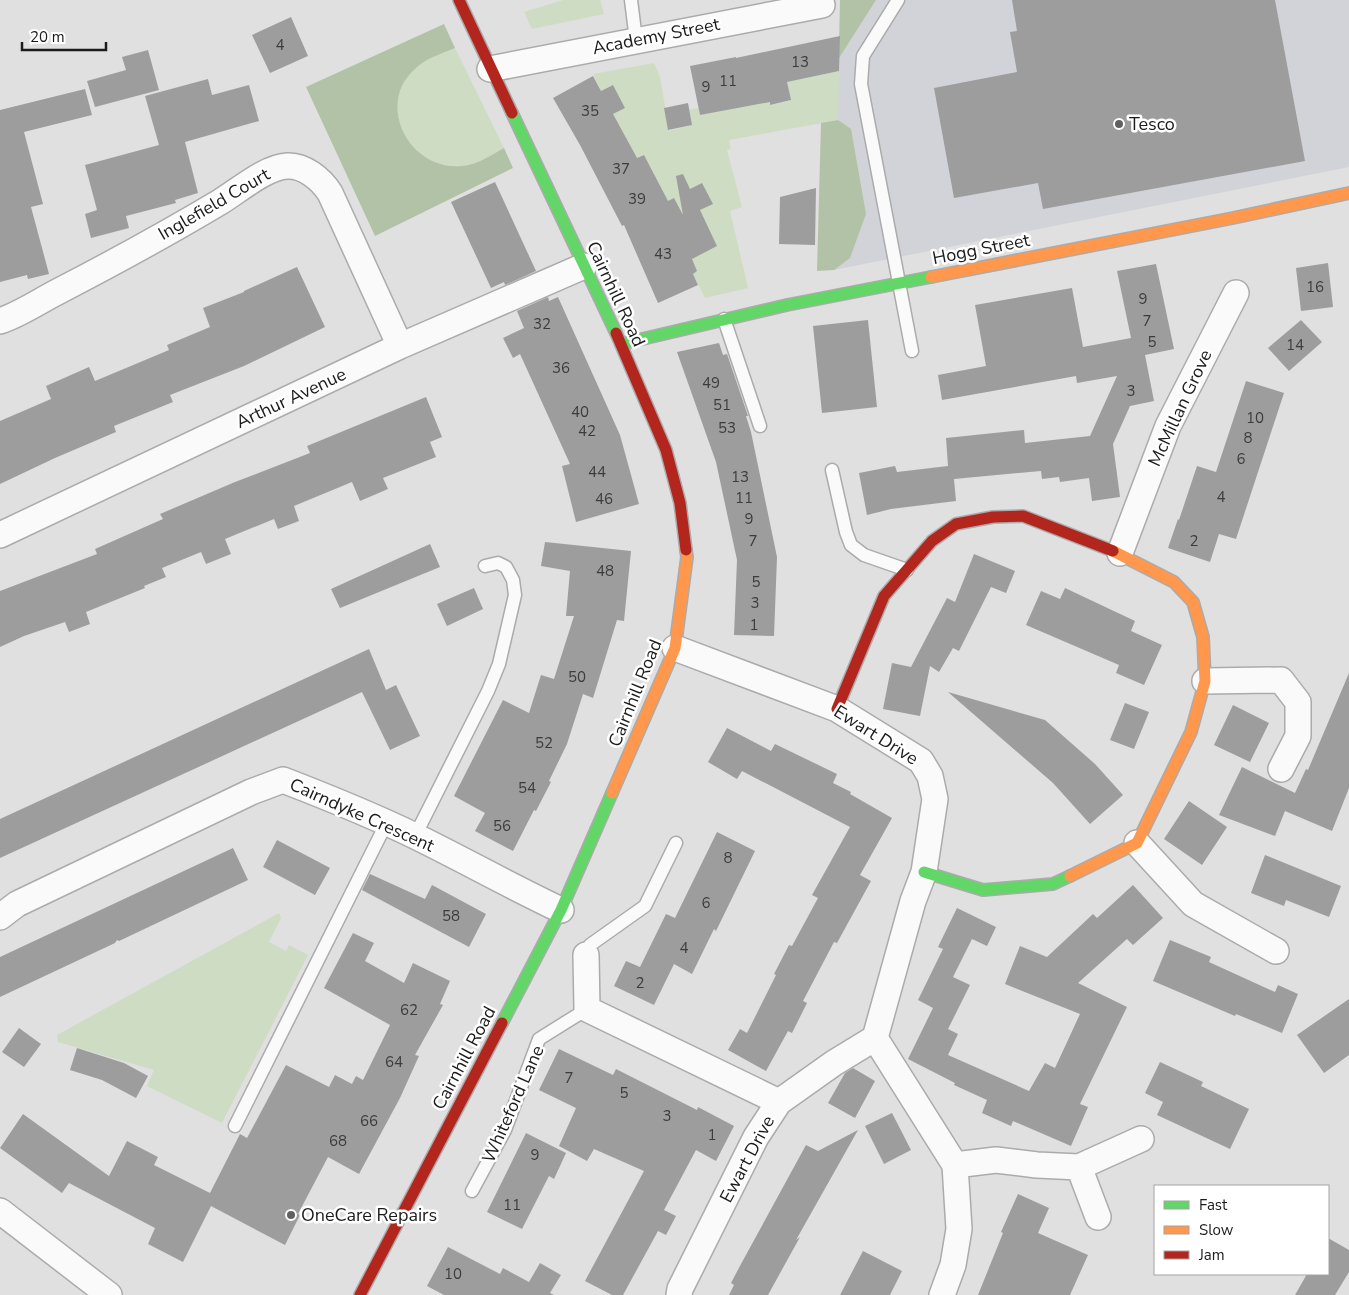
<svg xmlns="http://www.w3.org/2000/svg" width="1349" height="1295" font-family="'Nunito Sans',sans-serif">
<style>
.built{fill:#d1d3d8}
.green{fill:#cedcc3}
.forest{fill:#b2c2a6}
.building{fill:#9d9d9d}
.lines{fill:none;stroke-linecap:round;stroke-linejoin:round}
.lane-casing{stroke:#ababab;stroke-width:15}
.street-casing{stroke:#ababab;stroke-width:28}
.fast-casing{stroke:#ababab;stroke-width:14}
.slow-casing{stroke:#ababab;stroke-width:14}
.jam-casing{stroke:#ababab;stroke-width:14}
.lane{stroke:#fafafa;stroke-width:12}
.street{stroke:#fafafa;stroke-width:25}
.fast{stroke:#63d668;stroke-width:11}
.slow{stroke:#ff974d;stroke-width:11}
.jam{stroke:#b3261e;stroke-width:11}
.poi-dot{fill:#606061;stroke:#fff;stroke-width:2}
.labels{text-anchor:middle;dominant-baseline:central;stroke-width:5;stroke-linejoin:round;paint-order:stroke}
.number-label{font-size:15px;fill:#3c3c3c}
.street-label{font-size:18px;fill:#1b1b1c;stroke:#fff}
.poi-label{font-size:18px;fill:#1b1b1c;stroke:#fff;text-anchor:start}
</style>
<rect width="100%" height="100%" fill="#e0e0e0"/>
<path class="built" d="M 840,0 L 1349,0 L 1349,167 L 834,270 Z"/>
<path class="green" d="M 563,0 L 600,0 L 604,14 L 532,29 L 524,12 Z
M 455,48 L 504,148 C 491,155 477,165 462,166 C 409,171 375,104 415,69 C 426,58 441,54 455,48 Z
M 654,63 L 660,77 L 669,131 L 692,125 L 689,110 L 698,108 L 700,115 L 722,111 L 767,87 L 770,105 L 790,101 L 787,82 L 839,71 L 838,120 L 729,140 L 731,149 L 727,150 L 742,207 L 730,211 L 748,288 L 705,298 L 693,274 L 697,271 L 688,252 L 707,244 L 710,250 L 717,246 L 709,229 L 679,241 L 653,172 L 643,155 L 634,159 L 613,114 L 625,108 L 613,85 L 601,91 L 593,74 Z
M 279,913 L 281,918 L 269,942 L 286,951 L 289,945 L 308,955 L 222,1123 L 147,1086 L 154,1070 L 58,1042 L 57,1035 Z"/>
<path class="forest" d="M 840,0 L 876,0 L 839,58 Z
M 444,24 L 455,48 C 441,54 426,58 415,69 C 375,104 409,171 462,166 C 477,165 491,155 504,148 L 513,168 L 375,236 L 306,87 Z
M 838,120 L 851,129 L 866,214 L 850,258 L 834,270 L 817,271 L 821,123 Z"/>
<path class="building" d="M 1012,0 L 1275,0 L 1305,161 L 1043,209 L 1038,183 L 954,198 L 934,88 L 1017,72 L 1010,32 L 1017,31 Z
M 291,17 L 308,56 L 270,73 L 252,35 Z
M 840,36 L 839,71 L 787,82 L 791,100 L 770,105 L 770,102 L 700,115 L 690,66 L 736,57 L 736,58 Z
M 148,50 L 159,90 L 95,107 L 87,81 L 126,70 L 122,57 Z
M 593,76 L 601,91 L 613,85 L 625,108 L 613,114 L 637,158 L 644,155 L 668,201 L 674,198 L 683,215 L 676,176 L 683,174 L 690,189 L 702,183 L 713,204 L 700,210 L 717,246 L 692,259 L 697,271 L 693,274 L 698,285 L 658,303 L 624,225 L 622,226 L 580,145 L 553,98 Z
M 208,79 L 212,95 L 249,85 L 259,121 L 185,142 L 198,193 L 175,200 L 176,203 L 126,216 L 129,228 L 91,238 L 85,214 L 97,210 L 85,165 L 159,145 L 145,96 Z
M 85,89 L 92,115 L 24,132 L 43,204 L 31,207 L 49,274 L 28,279 L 27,275 L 0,282 L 0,110 Z
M 688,103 L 692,125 L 668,130 L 664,108 Z
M 495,182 L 536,271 L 505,285 L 504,282 L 491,288 L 451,202 Z
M 816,188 L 815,245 L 779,244 L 780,197 Z
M 1328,263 L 1333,307 L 1301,311 L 1296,268 Z
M 1156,264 L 1174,349 L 1145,355 L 1154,401 L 1130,406 L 1113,444 L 1120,497 L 1092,501 L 1089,478 L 1060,482 L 1059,477 L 1042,479 L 1041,471 L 954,479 L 956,501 L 891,509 L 867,515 L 859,473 L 895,466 L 897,472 L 948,466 L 946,438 L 1024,430 L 1025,443 L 1090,436 L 1117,376 L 1077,383 L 1076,376 L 942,400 L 938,375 L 986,366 L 975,305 L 1072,288 L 1083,347 L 1131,338 L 1117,271 Z
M 297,267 L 325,327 L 244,366 L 170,395 L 173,402 L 114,426 L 116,432 L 55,458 L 0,484 L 0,421 L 51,399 L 46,386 L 89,367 L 95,381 L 169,350 L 167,345 L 210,327 L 203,308 L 244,292 L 244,291 Z
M 548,297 L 549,301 L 558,297 L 620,435 L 639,504 L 576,522 L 562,466 L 570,464 L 520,354 L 513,358 L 503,338 L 524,328 L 517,311 Z
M 868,320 L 877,407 L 822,413 L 813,326 Z
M 1301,320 L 1322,342 L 1289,371 L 1268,348 Z
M 719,343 L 723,355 L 727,354 L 748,416 L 746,416 L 751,432 L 777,557 L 774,636 L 734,635 L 737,560 L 716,462 L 677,352 Z
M 1246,381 L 1284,393 L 1236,539 L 1219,534 L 1210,562 L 1168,548 L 1178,519 L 1179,520 L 1197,466 L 1216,472 Z
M 426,397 L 442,437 L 430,442 L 436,457 L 383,478 L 388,489 L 360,501 L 352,482 L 294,506 L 299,521 L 278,529 L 274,519 L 225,539 L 231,554 L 206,564 L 201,552 L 162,568 L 166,577 L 144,586 L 145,588 L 86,612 L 90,624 L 69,632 L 65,622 L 24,636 L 0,647 L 0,591 L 97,554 L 95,549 L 163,519 L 160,514 L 235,482 L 310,453 L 307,446 Z
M 545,542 L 631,551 L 624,621 L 617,620 L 593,698 L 583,694 L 567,744 L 549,781 L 551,782 L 536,811 L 534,810 L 513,851 L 475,831 L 485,813 L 454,796 L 503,700 L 529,713 L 541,675 L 554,679 L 574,616 L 566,616 L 570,571 L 541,566 Z
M 430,544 L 440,567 L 340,608 L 331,589 Z
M 974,554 L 1015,571 L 1006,593 L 991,587 L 959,651 L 953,648 L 939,672 L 930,666 L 920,716 L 883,709 L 892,663 L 911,667 L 947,598 L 955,602 Z
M 474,588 L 483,609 L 447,626 L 437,604 Z
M 1065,588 L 1135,621 L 1131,631 L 1162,645 L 1144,685 L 1116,673 L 1119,665 L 1026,625 L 1041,591 L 1060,599 Z
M 369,649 L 386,690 L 396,685 L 420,736 L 390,750 L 362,692 L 0,858 L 0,819 Z
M 1349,673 L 1349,788 L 1332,831 L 1285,811 L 1275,836 L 1219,815 L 1242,767 L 1295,793 L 1306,769 L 1308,770 Z
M 948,692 L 1045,720 L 1095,764 L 1123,795 L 1090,824 L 1053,783 Z
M 1125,703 L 1149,712 L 1134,749 L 1110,740 Z
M 1233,705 L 1269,723 L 1250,762 L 1214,745 Z
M 727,728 L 771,751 L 775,744 L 837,774 L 833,783 L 851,792 L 850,794 L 892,818 L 860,875 L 871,881 L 837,943 L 834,942 L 803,1001 L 807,1003 L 792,1033 L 788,1031 L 766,1071 L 728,1050 L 740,1029 L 747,1033 L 776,975 L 774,974 L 789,945 L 792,946 L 818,898 L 812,895 L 850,827 L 742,771 L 737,779 L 708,762 Z
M 1189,801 L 1227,827 L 1202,865 L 1164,839 Z
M 717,832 L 755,851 L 716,931 L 714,929 L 692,974 L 674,964 L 654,1005 L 614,986 L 626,961 L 640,967 L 666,914 L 675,918 Z
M 277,840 L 330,868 L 315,895 L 263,867 Z
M 233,848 L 248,880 L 119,941 L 117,940 L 115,943 L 0,997 L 0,957 Z
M 1265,855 L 1341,886 L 1329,917 L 1286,900 L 1284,906 L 1251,893 Z
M 370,874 L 425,899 L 432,885 L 486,914 L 469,947 L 362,890 Z
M 1133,885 L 1163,918 L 1133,945 L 1127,939 L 1078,983 L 1127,1007 L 1080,1104 L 1088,1107 L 1071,1146 L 1013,1121 L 1011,1126 L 982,1113 L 987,1100 L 954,1085 L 955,1083 L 908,1059 L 933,1008 L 918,1000 L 943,949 L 938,947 L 957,908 L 996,927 L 987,946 L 972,939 L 953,977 L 970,985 L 948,1029 L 958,1034 L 948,1055 L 1029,1091 L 1045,1063 L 1055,1068 L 1080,1014 L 1005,984 L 1020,946 L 1047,957 L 1093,914 L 1097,918 Z
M 353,933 L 374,943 L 365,961 L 404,983 L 413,963 L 450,981 L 440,1004 L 443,1005 L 415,1055 L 419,1056 L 400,1098 L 359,1174 L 328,1157 L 298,1214 L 300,1215 L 285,1245 L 211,1206 L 183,1262 L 148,1244 L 155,1228 L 69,1183 L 62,1193 L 0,1148 L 23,1114 L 109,1176 L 127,1141 L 158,1157 L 154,1165 L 210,1193 L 240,1134 L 247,1138 L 286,1065 L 329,1087 L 335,1075 L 352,1084 L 356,1076 L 363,1080 L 390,1025 L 324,988 Z
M 1170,940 L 1211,957 L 1209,962 L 1275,992 L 1278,985 L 1298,994 L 1282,1033 L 1236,1014 L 1235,1016 L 1153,981 Z
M 1349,999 L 1349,1055 L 1324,1073 L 1297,1035 Z
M 19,1028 L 41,1044 L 24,1067 L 2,1052 Z
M 77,1048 L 124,1063 L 148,1076 L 136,1098 L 102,1080 L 70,1070 Z
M 559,1049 L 613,1075 L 616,1069 L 697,1110 L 698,1107 L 734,1126 L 716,1161 L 696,1150 L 664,1210 L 676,1216 L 666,1235 L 658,1231 L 623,1295 L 612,1295 L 585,1281 L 644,1171 L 594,1149 L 587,1161 L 559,1146 L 576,1108 L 539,1090 Z
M 1160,1062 L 1203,1082 L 1201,1086 L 1249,1109 L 1230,1149 L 1157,1115 L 1163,1102 L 1145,1093 Z
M 853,1068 L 875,1081 L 855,1118 L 828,1103 L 845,1073 Z
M 892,1113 L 911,1150 L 884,1164 L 865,1126 Z
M 858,1130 L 796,1240 L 800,1237 L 768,1295 L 729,1295 L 734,1285 L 731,1283 L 741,1264 L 806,1145 L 818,1151 Z
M 526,1133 L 566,1153 L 554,1179 L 549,1176 L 522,1229 L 487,1212 Z
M 1018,1194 L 1049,1208 L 1038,1233 L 1088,1255 L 1070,1295 L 978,1295 L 1003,1233 L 1001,1232 Z
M 1328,1238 L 1349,1250 L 1349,1272 L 1335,1295 L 1295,1295 L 1307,1274 L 1328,1274 Z
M 448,1247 L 500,1274 L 503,1268 L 529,1282 L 540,1263 L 561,1275 L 550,1293 L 554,1295 L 444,1295 L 427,1286 Z
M 863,1251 L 902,1271 L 890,1295 L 840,1295 Z"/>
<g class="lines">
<defs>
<path id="lane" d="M 631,0 L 636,40
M 898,0 L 863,56 L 861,84 L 912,351
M 724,319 L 760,426
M 832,470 L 846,532 L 851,545 L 864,555 L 907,570
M 415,836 L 488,691 L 499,664 L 515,595 L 513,580 L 506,567 L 498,563 L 485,566
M 586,955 L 590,945 L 645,906 L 676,843
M 235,1126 L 386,824
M 472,1191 L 505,1130 L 539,1039 L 587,1009"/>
<path id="street" d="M 490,69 L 822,5
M 0,321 C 21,314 41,300 61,290 C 115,262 168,233 220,202 C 238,191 266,167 287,166 C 304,165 321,179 330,193 L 400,346
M 0,535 L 400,346 L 584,266
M 1120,553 L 1168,426 L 1236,293
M 675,648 L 837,709 L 921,761 L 930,776 L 935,799 L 924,872 L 913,901 L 875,1038 L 834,1063 L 779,1102 L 756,1137 L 680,1289 L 679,1295
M 1205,681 L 1281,680 L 1298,702 L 1298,736 L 1281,769
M 1137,843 L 1193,904 L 1276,951
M 0,917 L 17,904 L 251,792 L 283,780 C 327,797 372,815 415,836 C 464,860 512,887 561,910
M 586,955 L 587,1009 L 779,1102
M 875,1038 L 955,1165 L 959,1229 L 953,1265 L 942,1295
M 955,1165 L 996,1160 L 1037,1165 L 1079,1167 L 1141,1139
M 1079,1167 L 1098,1217
M 0,1211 L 109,1295"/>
<path id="fast" d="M 512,113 L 616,333
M 621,344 L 787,305 L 931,277
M 924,872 L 983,890 L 1053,884 L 1070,876
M 502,1023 L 561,910 L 612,793"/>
<path id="slow" d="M 931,277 L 1233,218 L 1349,193
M 612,793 L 675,648 L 687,557 L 686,550
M 1070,876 L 1137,843 L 1191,732 L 1205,681 L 1203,637 L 1193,602 L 1174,582 L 1113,551"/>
<path id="jam" d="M 459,0 L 512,113
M 616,333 L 666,450 L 680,503 L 686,550
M 837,709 L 884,596 L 932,541 L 956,524 L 993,517 L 1023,516 L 1113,551
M 360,1295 L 502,1023"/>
</defs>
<use href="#lane" class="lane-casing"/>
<use href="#street" class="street-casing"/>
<use href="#fast" class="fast-casing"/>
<use href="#slow" class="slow-casing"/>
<use href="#jam" class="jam-casing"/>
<use href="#lane" class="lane"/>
<use href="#street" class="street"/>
<use href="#fast" class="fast"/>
<use href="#slow" class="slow"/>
<use href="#jam" class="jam"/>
</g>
<g class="poi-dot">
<circle cx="1119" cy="124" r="5"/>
<circle cx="291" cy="1215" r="5"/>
</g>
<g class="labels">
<g class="number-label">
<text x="280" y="45">4</text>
<text x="800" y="62">13</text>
<text x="728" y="81">11</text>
<text x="706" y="87">9</text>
<text x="590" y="111">35</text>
<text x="621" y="169">37</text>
<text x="637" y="199">39</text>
<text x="663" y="254">43</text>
<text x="1315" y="287">16</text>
<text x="1143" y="299">9</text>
<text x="1147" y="321">7</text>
<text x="542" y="324">32</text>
<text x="1152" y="342">5</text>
<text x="1295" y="345">14</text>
<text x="561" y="368">36</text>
<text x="711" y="383">49</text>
<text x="1131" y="391">3</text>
<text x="722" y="405">51</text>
<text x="580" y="412">40</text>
<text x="1255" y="418">10</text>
<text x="727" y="428">53</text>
<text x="587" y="431">42</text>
<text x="1248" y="438">8</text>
<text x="1241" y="459">6</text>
<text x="597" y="472">44</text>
<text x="740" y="477">13</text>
<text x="1221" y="497">4</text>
<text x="744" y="498">11</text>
<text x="604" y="499">46</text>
<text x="749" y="519">9</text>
<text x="753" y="541">7</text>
<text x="1194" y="541">2</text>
<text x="605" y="571">48</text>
<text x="756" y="582">5</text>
<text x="755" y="603">3</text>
<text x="754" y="625">1</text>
<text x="577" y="677">50</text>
<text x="544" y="743">52</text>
<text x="527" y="788">54</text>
<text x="502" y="826">56</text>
<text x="728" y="858">8</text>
<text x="706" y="903">6</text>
<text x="451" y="916">58</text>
<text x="684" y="948">4</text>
<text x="640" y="983">2</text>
<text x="409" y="1010">62</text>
<text x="394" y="1062">64</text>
<text x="569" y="1078">7</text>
<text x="624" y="1093">5</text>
<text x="667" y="1116">3</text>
<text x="369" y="1121">66</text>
<text x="712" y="1135">1</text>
<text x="338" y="1141">68</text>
<text x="535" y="1155">9</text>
<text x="512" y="1205">11</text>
<text x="453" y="1274">10</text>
</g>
<g class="street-label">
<text transform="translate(656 36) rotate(-11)">Academy Street</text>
<text transform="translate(214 204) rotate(-30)">Inglefield Court</text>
<text transform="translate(981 249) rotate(-11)">Hogg Street</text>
<text transform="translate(616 294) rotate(65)">Cairnhill Road</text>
<text transform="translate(291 398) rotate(-25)">Arthur Avenue</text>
<text transform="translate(1180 408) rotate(-65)">McMillan Grove</text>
<text transform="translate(635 693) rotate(-68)">Cairnhill Road</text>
<text transform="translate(876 735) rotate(32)">Ewart Drive</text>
<text transform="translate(362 815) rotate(24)">Cairndyke Crescent</text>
<text transform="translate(464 1058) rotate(-62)">Cairnhill Road</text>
<text transform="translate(513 1104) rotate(-66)">Whiteford Lane</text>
<text transform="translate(747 1159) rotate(-62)">Ewart Drive</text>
</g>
<g class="poi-label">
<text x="1129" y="124">Tesco</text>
<text x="301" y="1215">OneCare Repairs</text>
</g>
</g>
<rect x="1154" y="1185" width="175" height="90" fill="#ffffff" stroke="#a4a4a4"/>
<rect x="1164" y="1201" width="25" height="8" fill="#63d668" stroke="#a4a4a4"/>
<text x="1199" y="1210" font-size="15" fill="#1b1b1c">Fast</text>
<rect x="1164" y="1226" width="25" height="8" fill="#ff974d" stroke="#a4a4a4"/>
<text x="1199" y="1235" font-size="15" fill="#1b1b1c">Slow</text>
<rect x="1164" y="1251" width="25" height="8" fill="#b3261e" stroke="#a4a4a4"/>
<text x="1199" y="1260" font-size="15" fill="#1b1b1c">Jam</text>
<path d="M22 42v8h84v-8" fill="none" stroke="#1b1b1c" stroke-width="2.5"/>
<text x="30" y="42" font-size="15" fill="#1b1b1c" stroke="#ffffff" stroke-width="4" paint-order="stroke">20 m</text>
</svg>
